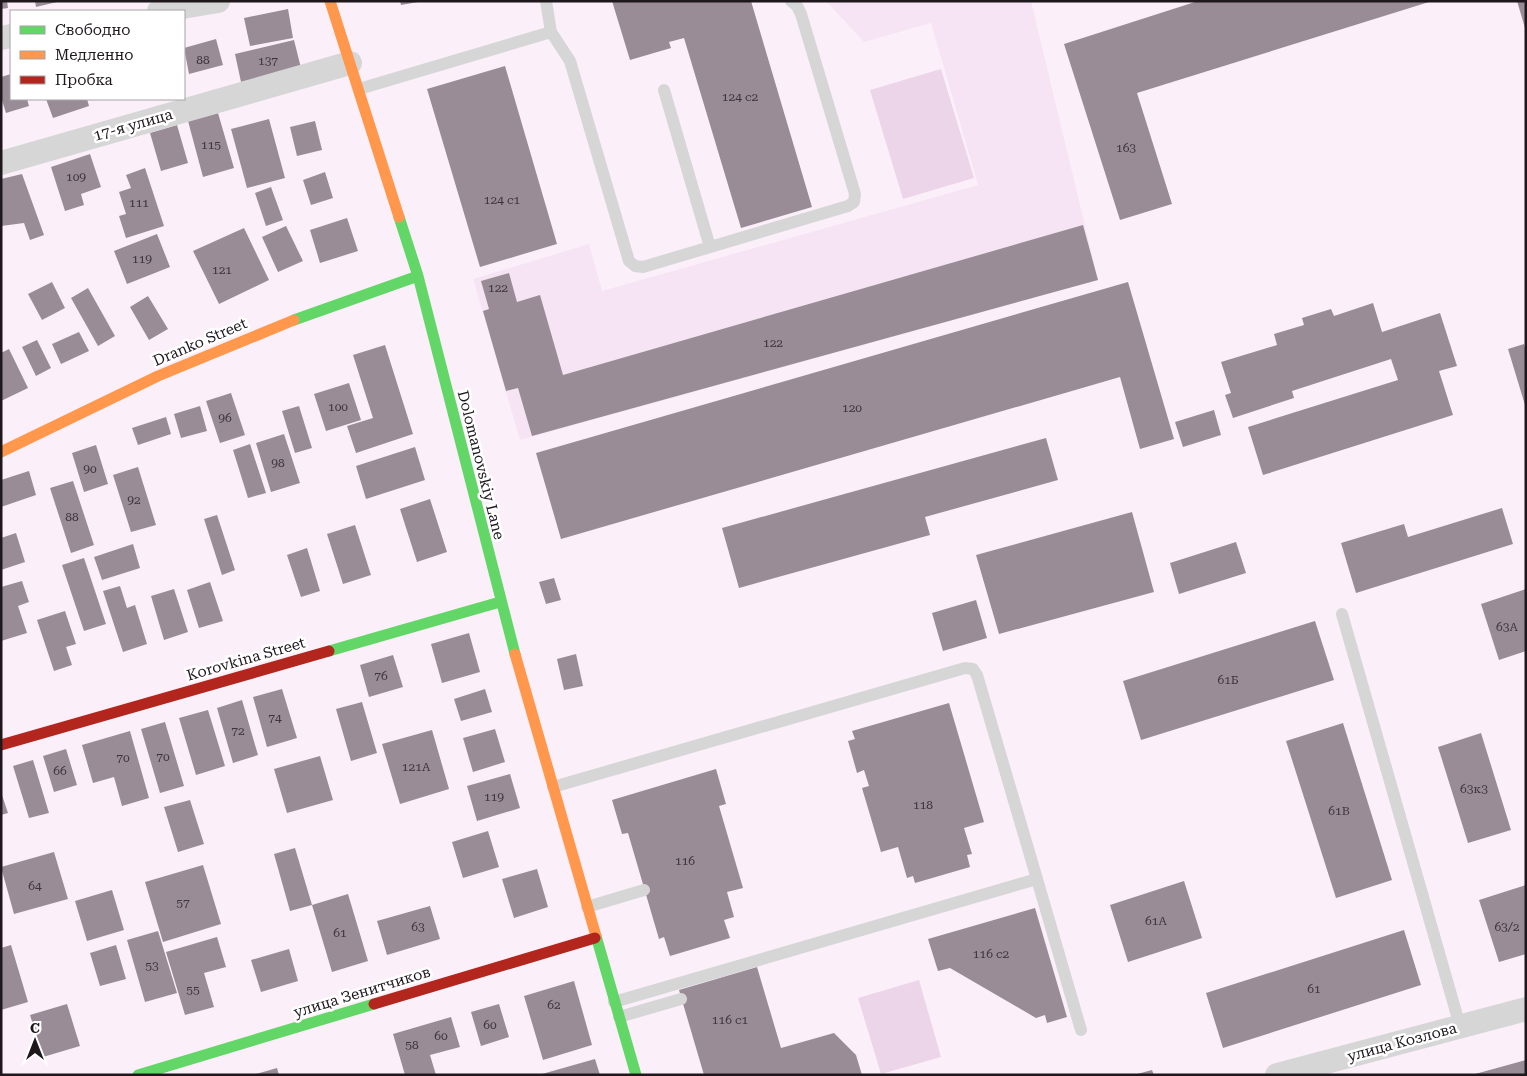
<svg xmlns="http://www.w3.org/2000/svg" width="1527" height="1076" font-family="'Roboto Serif',serif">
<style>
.built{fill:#f6e4f4}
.green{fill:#ecd4e9}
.building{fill:#998c97}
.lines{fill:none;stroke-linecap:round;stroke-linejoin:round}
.lane{stroke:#d7d6d7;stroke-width:12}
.street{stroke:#d7d6d7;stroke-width:24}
.fast{stroke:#63d668;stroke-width:11}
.slow{stroke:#ff974d;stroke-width:11}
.jam{stroke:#b3261e;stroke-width:11}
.labels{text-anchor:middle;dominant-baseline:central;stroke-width:5;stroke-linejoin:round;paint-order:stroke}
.number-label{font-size:12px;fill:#3d353c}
.street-label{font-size:15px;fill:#1e181d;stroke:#fff}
</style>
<rect width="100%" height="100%" fill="#fbf0f9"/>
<path class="built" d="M 826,1 L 1031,1 L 1098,280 L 520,440 L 473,279 L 589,244 L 602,291 L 978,185 L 931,23 L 864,42 Z"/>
<path class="green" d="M 941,69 L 974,178 L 903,199 L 870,90 Z
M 919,980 L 941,1057 L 881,1074 L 858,998 Z"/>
<path class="building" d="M 1,1 L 7,1 L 8,8 L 1,9 Z
M 35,1 L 57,1 L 57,2 L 36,7 Z
M 400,1 L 418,1 L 418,2 L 401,5 Z
M 612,1 L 751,1 L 812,207 L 741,228 L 684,38 L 669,42 L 671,48 L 630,60 Z
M 1198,1 L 1429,2 L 1137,93 L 1172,204 L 1120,220 L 1064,44 Z
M 1517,1 L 1526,1 L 1526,28 L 1525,28 Z
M 288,9 L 293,38 L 250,46 L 244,18 Z
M 216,39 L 223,65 L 189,74 L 184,48 Z
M 294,40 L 301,68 L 241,82 L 235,54 Z
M 505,66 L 557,244 L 480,267 L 427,89 Z
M 11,74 L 11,99 L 27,99 L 29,106 L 6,113 L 1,97 L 1,77 Z
M 46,99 L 87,99 L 89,106 L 53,118 Z
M 218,113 L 234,168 L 203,177 L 188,121 Z
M 269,119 L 285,178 L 247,188 L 231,129 Z
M 315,121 L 322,150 L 297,156 L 290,127 Z
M 177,125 L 188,163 L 161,171 L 150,133 Z
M 90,154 L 101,187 L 81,194 L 84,205 L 65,211 L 51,167 Z
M 145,168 L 164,226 L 126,238 L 119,216 L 126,214 L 119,192 L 131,188 L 126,175 Z
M 325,172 L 333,198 L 311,205 L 303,180 Z
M 22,174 L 44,235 L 30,240 L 24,223 L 1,226 L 1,179 Z
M 271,187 L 283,220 L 266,226 L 255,193 Z
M 347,218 L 358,251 L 320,263 L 310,230 Z
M 1083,225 L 1098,280 L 532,436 L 518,388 L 506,391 L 483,311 L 489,309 L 481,281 L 509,273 L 517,302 L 540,295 L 563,375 Z
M 286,226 L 303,261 L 278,272 L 262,237 Z
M 244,228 L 269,280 L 219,304 L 193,251 Z
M 157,234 L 170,267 L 127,284 L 114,251 Z
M 52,282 L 65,308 L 42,320 L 28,294 Z
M 1128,282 L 1174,439 L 1140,449 L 1120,377 L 561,539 L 536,453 Z
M 88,288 L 115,336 L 98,346 L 71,298 Z
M 148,296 L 168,329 L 149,340 L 130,307 Z
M 1373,303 L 1382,332 L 1440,313 L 1457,366 L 1439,371 L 1453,415 L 1263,475 L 1248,427 L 1398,380 L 1391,359 L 1292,391 L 1294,398 L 1233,418 L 1225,395 L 1231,393 L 1221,362 L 1277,345 L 1274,334 L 1304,325 L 1302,318 L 1331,309 L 1334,316 Z
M 79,332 L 89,351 L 61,364 L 52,344 Z
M 37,340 L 51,368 L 36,376 L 22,347 Z
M 1524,344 L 1526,351 L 1525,405 L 1508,349 Z
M 385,345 L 413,434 L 356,453 L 347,426 L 373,418 L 353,355 Z
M 9,349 L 28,388 L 1,401 L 1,353 Z
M 349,383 L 361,420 L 326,431 L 314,394 Z
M 231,393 L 245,435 L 220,443 L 206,401 Z
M 200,406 L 207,431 L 181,438 L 174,414 Z
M 299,406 L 312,448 L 295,453 L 282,411 Z
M 1214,410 L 1221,435 L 1183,447 L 1175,422 Z
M 166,417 L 171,434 L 138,445 L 132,428 Z
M 284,434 L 300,483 L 271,492 L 256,443 Z
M 1046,438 L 1058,480 L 925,517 L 930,535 L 739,588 L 722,528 Z
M 250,444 L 266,493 L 248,498 L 233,450 Z
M 96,445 L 108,484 L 84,492 L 72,453 Z
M 415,447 L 425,480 L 366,499 L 356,466 Z
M 138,467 L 156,525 L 131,532 L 113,475 Z
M 29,471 L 36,495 L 1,507 L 1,480 Z
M 73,481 L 94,545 L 71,553 L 50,488 Z
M 430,499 L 447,552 L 417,562 L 400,509 Z
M 1502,508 L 1513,544 L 1356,593 L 1341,543 L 1404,524 L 1408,537 Z
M 1132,512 L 1154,592 L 999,634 L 976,555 Z
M 217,515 L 235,570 L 222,575 L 204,519 Z
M 355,525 L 371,575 L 343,584 L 327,534 Z
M 16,533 L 25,562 L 1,570 L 1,538 Z
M 1236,542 L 1246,573 L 1179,594 L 1170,563 Z
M 133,544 L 140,568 L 102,580 L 94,557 Z
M 307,548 L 320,591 L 301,597 L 287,555 Z
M 84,558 L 106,624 L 84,631 L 62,565 Z
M 554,578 L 561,600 L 546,604 L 539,582 Z
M 22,581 L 29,602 L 18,606 L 27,633 L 1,641 L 1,587 Z
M 210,582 L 223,621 L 199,628 L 187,590 Z
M 120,586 L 127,608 L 135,605 L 147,644 L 123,652 L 103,591 Z
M 174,589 L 188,632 L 164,640 L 151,596 Z
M 1526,589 L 1526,651 L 1499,660 L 1481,604 Z
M 976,600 L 987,638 L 943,651 L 932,613 Z
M 65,611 L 76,644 L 66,647 L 72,665 L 54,671 L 37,620 Z
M 1315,621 L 1334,680 L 1141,740 L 1123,681 Z
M 469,633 L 480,672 L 442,683 L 431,644 Z
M 576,654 L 583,686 L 564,690 L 557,659 Z
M 393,655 L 403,687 L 369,697 L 360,665 Z
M 282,689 L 297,738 L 267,747 L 253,697 Z
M 485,689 L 492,712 L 461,721 L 454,699 Z
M 242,700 L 258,755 L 233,763 L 217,708 Z
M 362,702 L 377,753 L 351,761 L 336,709 Z
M 949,703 L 984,822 L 964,828 L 972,854 L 967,855 L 970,867 L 915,883 L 913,876 L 907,878 L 898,847 L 881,852 L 862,788 L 869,786 L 864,770 L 857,773 L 848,741 L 855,739 L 852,731 Z
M 208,710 L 225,766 L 196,775 L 179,718 Z
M 165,722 L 184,786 L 160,793 L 141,729 Z
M 1343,723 L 1392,880 L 1336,898 L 1286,741 Z
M 495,729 L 505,762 L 473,772 L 463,738 Z
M 432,730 L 449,789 L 400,804 L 382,744 Z
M 130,731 L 149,798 L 122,806 L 114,777 L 93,783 L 82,745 Z
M 1481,733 L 1511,830 L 1468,843 L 1438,747 Z
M 66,749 L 77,785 L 54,792 L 43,756 Z
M 320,756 L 333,800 L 287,813 L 274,769 Z
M 33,760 L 49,813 L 29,818 L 13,766 Z
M 716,769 L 726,804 L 719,806 L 743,888 L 727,892 L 734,917 L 724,920 L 730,938 L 670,956 L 664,937 L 659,939 L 628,833 L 622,834 L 612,800 Z
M 510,774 L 520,808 L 477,821 L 467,786 Z
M 1,792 L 8,813 L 1,815 Z
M 190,800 L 204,844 L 178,852 L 164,807 Z
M 488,831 L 499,867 L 463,878 L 452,842 Z
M 295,848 L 312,905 L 290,911 L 274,854 Z
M 54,852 L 68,899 L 14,914 L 1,867 Z
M 203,865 L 221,924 L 163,942 L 145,882 Z
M 537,869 L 548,907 L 514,918 L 502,879 Z
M 1184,881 L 1202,938 L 1128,962 L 1110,905 Z
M 1526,885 L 1526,954 L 1499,962 L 1479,900 Z
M 112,890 L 124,930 L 87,941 L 75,901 Z
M 348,894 L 368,961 L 332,972 L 312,905 Z
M 430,906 L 440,939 L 387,955 L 377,921 Z
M 1035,908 L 1067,1017 L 1047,1023 L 1045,1015 L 1036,1018 L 950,968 L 938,971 L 928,939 Z
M 1404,930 L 1421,985 L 1223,1048 L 1206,993 Z
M 158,931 L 177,993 L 145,1002 L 127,940 Z
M 217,937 L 226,967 L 204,973 L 214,1007 L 185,1015 L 166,952 Z
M 11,945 L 28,1002 L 1,1010 L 1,948 Z
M 116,945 L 126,979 L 100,986 L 90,953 Z
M 289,949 L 298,981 L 261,992 L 251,960 Z
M 757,967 L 781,1048 L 834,1033 L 856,1055 L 862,1075 L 704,1075 L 679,990 Z
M 574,981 L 592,1045 L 543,1060 L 524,996 Z
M 67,1004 L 80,1046 L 43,1057 L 30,1015 Z
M 499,1004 L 509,1037 L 481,1046 L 471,1012 Z
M 451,1017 L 460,1047 L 430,1055 L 436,1075 L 405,1075 L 393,1034 Z
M 595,1059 L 600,1075 L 542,1075 L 542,1074 Z
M 1526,1060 L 1526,1075 L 1475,1075 L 1475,1074 Z
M 277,1068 L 279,1075 L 256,1075 L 256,1074 Z
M 1152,1070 L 1154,1075 L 1137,1075 L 1137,1074 Z"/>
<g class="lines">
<path class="lane" d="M 546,1 L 551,32
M 359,89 L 551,32 L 570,61 L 629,261 L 635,266 L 643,267 L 848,206 L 854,202 L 855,194 L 801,14 L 797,6 L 791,1
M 664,90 L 710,247
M 1342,614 L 1460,1026
M 553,787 L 965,668 L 973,669 L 977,675 L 1037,879
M 587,907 L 644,890
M 614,1002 L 1037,879 L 1081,1030
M 619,1017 L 681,999"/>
<path class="street" d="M 159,11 L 218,1
M 1,38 L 11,36
M 1,163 L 350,63
M 1277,1075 L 1526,1009"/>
<path class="fast" d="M 399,217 L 418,276 L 515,654
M 294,320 L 418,276
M 329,651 L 500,602
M 596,936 L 636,1075
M 138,1075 L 374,1004"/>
<path class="slow" d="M 330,1 L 399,217
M 1,452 L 158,376 L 294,320
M 515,654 L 596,936"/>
<path class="jam" d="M 1,745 L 329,651
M 374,1004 L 595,938"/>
</g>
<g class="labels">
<g class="number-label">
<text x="203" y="60">88</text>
<text x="268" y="61">137</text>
<text x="740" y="97">124 с2</text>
<text x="211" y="145">115</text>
<text x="1126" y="148">163</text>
<text x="76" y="177">109</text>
<text x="502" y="200">124 с1</text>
<text x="139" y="203">111</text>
<text x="142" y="259">119</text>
<text x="222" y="270">121</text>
<text x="498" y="288">122</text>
<text x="773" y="343">122</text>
<text x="338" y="407">100</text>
<text x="852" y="408">120</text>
<text x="225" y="418">96</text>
<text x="278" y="463">98</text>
<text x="90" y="469">90</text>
<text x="134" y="500">92</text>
<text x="72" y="517">88</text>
<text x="1507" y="627">63А</text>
<text x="381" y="676">76</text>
<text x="1228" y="680">61Б</text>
<text x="275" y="718">74</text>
<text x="238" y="731">72</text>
<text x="163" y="757">70</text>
<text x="123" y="758">70</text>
<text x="416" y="767">121А</text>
<text x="60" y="771">66</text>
<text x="1474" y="789">63к3</text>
<text x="494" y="797">119</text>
<text x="923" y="805">118</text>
<text x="1339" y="811">61В</text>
<text x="685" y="861">116</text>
<text x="35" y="886">64</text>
<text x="183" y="903">57</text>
<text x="1156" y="921">61А</text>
<text x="418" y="927">63</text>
<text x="1507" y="927">63/2</text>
<text x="340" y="933">61</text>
<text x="991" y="954">116 с2</text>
<text x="152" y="966">53</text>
<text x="1314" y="989">61</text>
<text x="193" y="990">55</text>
<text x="554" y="1005">62</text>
<text x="730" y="1020">116 с1</text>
<text x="490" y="1025">60</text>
<text x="441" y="1036">60</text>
<text x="412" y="1045">58</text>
</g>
<g class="street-label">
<text transform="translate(133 125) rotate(-16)">17-я улица</text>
<text transform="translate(200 342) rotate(-23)">Dranko Street</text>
<text transform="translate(481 465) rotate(76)">Dolomanovskiy Lane</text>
<text transform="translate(246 659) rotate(-16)">Korovkina Street</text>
<text transform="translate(362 992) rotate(-17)">улица Зенитчиков</text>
<text transform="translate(1402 1042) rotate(-15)">улица Козлова</text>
</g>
</g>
<rect width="1527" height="1076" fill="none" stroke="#1e181d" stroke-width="5"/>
<rect x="10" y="10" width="175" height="90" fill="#ffffff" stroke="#a5a3a5"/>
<rect x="20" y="26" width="25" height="8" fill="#63d668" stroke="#a5a3a5"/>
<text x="55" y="35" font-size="15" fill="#1e181d">Свободно</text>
<rect x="20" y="51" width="25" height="8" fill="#ff974d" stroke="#a5a3a5"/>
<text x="55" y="60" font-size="15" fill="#1e181d">Медленно</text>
<rect x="20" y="76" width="25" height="8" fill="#b3261e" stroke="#a5a3a5"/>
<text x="55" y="85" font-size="15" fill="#1e181d">Пробка</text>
<g transform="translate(35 1041)" stroke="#ffffff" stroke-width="4" paint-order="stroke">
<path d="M0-4L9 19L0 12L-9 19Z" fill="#1e181d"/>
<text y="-8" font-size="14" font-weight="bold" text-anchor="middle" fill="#1e181d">С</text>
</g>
</svg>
